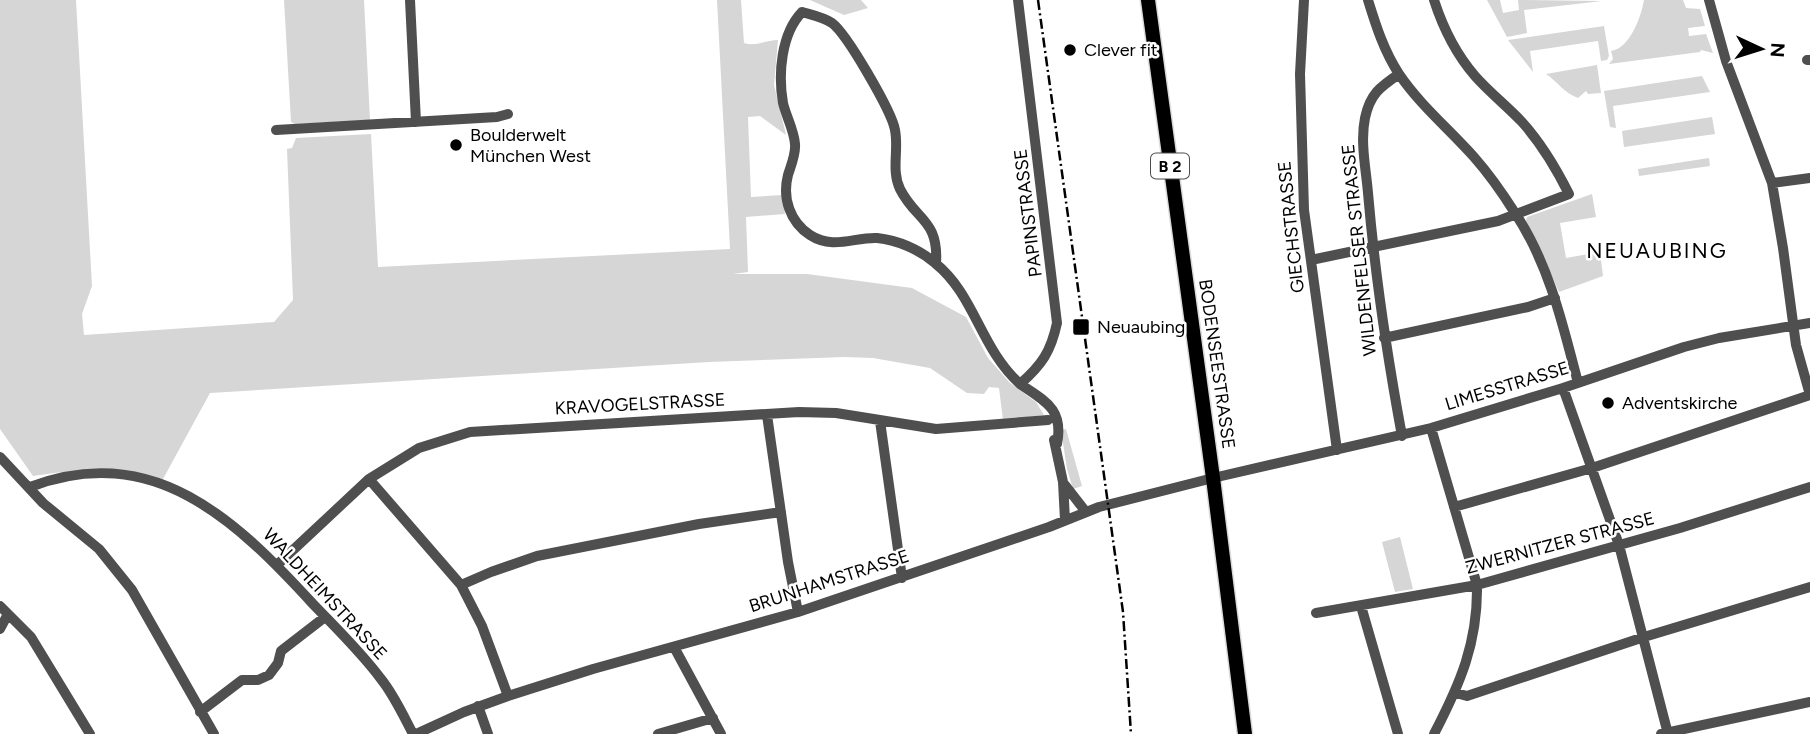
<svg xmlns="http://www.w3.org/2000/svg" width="1810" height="734" font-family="Figtree,sans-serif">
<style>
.green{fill:#d6d6d6}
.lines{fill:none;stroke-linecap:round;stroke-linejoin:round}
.major-casing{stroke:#dbdbdb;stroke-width:17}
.minor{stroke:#4f4f4f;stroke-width:10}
.major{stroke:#000;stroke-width:14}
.rail{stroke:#000;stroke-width:2.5;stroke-dasharray:10 3.5 2 3.5;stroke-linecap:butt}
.poi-dot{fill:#000;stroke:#fff;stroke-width:2.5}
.labels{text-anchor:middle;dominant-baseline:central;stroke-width:5;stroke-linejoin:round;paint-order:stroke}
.shield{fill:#fff;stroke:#4c4c4c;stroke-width:2}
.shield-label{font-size:16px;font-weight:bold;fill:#000}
.poi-label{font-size:18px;fill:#000;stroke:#fff;text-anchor:start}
.street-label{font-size:18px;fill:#000;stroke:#fff}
.quarter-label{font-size:21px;letter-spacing:2px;fill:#000;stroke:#fff}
</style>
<rect width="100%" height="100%" fill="#fff"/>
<path class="green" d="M 0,0 L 76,0 L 92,286 L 82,314 L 84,335 L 274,322 L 293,300 L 287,149 L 292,148 L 296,138 L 371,134 L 378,267 L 730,249 L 717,0 L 741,0 L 744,43 C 755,47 766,40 778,40 L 774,85 L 786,135 L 760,116 L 748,117 L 751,197 L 782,195 L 785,214 L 746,217 L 748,272 L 733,274 L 807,274 L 912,288 L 966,317 L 988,358 L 1010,383 L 1036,402 L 1044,415 L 1003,420 L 999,388 L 989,387 L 984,394 L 967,393 L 930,368 L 873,358 L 844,357 L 709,362 L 210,393 L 163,479 C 114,466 82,469 33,476 L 0,429 Z
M 284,0 L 364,0 L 370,120 L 295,124 L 291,122 Z
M 810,0 L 861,0 L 868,8 L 844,15 Z
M 1487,0 L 1500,0 L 1503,13 L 1519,10 L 1518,0 L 1602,1 L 1524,10 L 1527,33 L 1507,37 Z
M 1644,0 L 1683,0 L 1686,8 L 1700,9 L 1705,26 L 1688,28 L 1689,36 L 1706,34 L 1713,53 L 1701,50 L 1700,52 L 1609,64 L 1613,59 L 1611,51 C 1630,48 1641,17 1644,0 Z
M 1604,26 L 1609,56 L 1607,60 L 1601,61 L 1598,41 L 1530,51 L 1533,72 L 1508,40 Z
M 1597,65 L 1601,93 L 1588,94 L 1586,91 L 1578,98 C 1564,93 1558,82 1546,74 Z
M 1702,76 L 1710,92 L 1613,106 L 1616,128 L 1610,127 L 1604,91 Z
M 1712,117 L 1715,134 L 1624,147 L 1622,131 Z
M 1709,158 L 1710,166 L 1639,176 L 1638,169 Z
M 1592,194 L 1596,217 L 1560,223 L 1566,258 L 1600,252 L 1603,276 L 1559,292 L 1526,221 L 1527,217 Z
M 1066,429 L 1082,486 L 1073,489 L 1067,469 L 1061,430 Z
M 1400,537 L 1413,589 L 1395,592 L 1382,542 Z"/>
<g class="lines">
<defs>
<path id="major" d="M 1148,0 L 1213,478 L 1245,734"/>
</defs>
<use href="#major" class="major-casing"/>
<path class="minor" d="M 410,0 L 416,122
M 1018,0 L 1057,323 C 1051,351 1042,365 1020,384 C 1045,401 1064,409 1057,444
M 1304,0 L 1300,74 L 1304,210 L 1337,450
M 1368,0 C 1376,26 1384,51 1399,74 C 1420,105 1449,129 1474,157 C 1489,174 1503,194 1515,213 C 1549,264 1563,325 1578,383
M 802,12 C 781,34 778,74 783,103 C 786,116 794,130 795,144 C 796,154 791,165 788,175 C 782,198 790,222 810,235 C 833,250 854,237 877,238 C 898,240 920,250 935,263 C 975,295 980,348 1020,384
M 802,12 C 812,15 823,17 832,23 C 847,34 892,112 895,130 C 899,150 891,170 900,189 C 916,221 939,219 936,264
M 1807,60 L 1810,60
M 1399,74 C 1380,87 1370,94 1365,118 C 1360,142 1366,169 1368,193 C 1375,275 1387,355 1402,436
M 276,130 L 497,117 L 508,114
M 1772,183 L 1810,178
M 1311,260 L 1498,221 L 1569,194 C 1556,168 1542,144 1522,122 C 1507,106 1489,92 1475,76 C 1456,54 1443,28 1434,0
M 1384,338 L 1528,307 L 1555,298
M 1563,388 L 1619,545 L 1668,734
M 767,415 L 788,562 L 798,612
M 880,421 L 902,578
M 1431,428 L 1477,585 C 1478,643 1460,684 1434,734
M 1054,440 L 1063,482 L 1065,520
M 0,457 L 43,503 L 99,549 L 132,590 L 214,734
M 369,479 L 461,585 L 482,626 L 508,696
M 1065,485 L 1086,512
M 30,487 C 153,440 236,520 313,604 C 336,628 361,652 381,679 C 394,695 403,715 413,734
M 1454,507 L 1592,468 L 1810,395 L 1796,345 L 1783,248 L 1772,183 L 1726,61 L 1709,0
M 277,565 L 369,479 L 419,448 L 470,432 L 799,412 L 836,413 L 936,429 L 1048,420
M 461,585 L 491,572 L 537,556 L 699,524 L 781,512
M 0,606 L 31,637 L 90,734
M 1361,606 L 1398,734
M 1316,613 L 1477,585 L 1680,528 L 1810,487
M 0,629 L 8,614
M 674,647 L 721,734
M 1456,693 L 1467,696 L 1644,637 L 1810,587
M 478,706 L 488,734
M 200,712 L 242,680 L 258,680 L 269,675 L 278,663 L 281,651 L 325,617
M 416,734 L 464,712 L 508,696 L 593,669 L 798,612 L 1049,527 L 1099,507 L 1213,478 L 1431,428 L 1563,388 L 1684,347 L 1719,338 L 1810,323
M 658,734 L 713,718
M 1661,734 L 1810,702"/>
<use href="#major" class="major"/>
<path class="rail" d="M 1038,0 L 1123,612 L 1131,734"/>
</g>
<g class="poi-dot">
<circle cx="1070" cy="50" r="7"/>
<circle cx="456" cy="145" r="7"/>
<rect x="1072" y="318" width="18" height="18" rx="3.5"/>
<circle cx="1608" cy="403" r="7"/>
</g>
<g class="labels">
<rect class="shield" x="1151" y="153.5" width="38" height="25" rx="5"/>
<g class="shield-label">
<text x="1170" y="166">B 2</text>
</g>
<g class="poi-label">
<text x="1084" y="50">Clever fit</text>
<text x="470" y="135">Boulderwelt<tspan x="470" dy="21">München West</tspan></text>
<text x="1097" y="327">Neuaubing</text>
<text x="1622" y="403">Adventskirche</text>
</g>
<g class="street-label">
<text transform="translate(1028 213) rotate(-97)">PAPINSTRASSE</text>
<text transform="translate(1291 227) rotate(-96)">GIECHSTRASSE</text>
<text transform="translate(1359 250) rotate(-96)">WILDENFELSER STRASSE</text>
<text transform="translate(1217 364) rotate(82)">BODENSEESTRASSE</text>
<text transform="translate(1507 386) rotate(-17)">LIMESSTRASSE</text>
<text transform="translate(640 404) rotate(-3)">KRAVOGELSTRASSE</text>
<text transform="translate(1560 543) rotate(-15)">ZWERNITZER STRASSE</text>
<text transform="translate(829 581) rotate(-18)">BRUNHAMSTRASSE</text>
<text transform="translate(325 594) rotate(47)">WALDHEIMSTRASSE</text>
</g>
<g class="quarter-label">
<text x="1657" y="250">NEUAUBING</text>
</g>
</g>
<g transform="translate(1761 49) rotate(94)" stroke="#ffffff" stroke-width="5" paint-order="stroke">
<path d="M0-5L12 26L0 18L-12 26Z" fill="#000000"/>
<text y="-10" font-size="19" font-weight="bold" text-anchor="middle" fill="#000000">N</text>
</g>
</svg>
